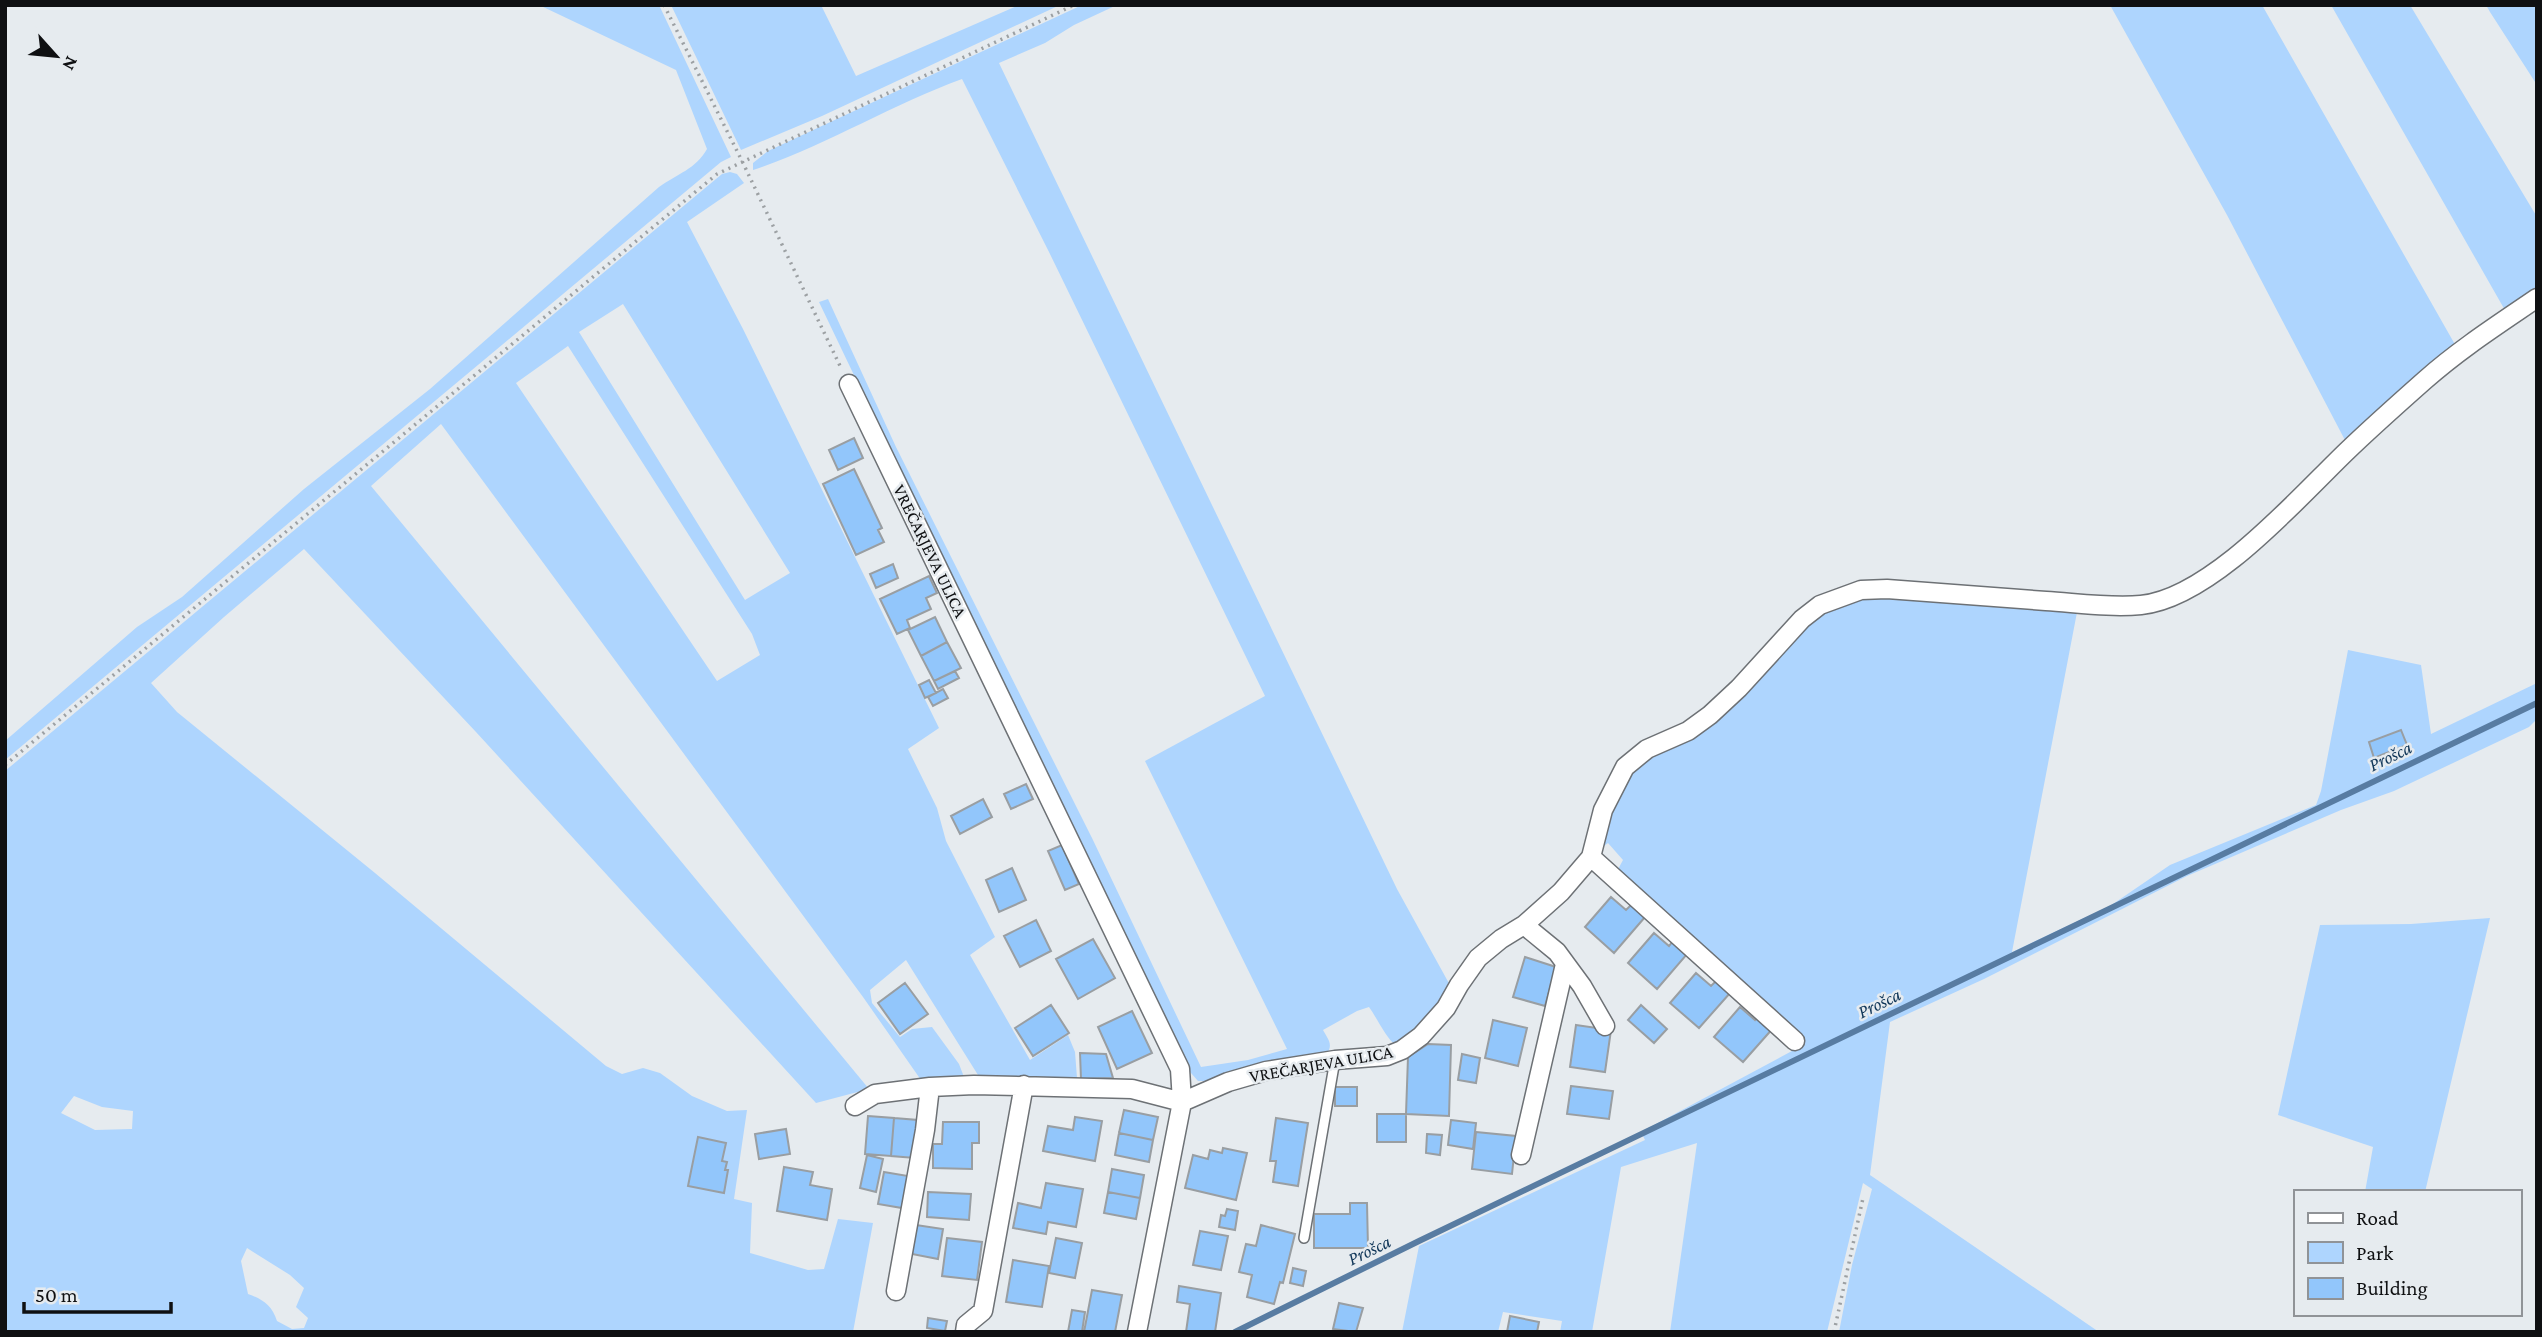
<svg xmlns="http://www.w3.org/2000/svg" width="2542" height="1337" font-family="'Crimson Pro',serif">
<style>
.green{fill:#aed5fe;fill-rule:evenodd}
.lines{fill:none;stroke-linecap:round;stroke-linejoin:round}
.stream{stroke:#587ca2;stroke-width:6}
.building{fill:#92c6fb;stroke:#999ea2;stroke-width:2}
.service-casing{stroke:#6d7175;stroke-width:12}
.minor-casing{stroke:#6d7175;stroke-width:21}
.path{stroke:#9ca0a3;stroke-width:3.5;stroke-dasharray:2 5;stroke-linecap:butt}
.service{stroke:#fff;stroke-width:9}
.minor{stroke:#fff;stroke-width:18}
.labels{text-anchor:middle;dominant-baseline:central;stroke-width:5;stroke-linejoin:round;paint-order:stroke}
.street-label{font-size:18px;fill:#0f1012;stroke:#e6ebef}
.water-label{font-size:19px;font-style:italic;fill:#103658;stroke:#e6ebef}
</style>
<rect width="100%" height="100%" fill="#e6ebef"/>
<path class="green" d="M 539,5 L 659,5 L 731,157 L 721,162 L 5,760 L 5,741 L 137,627 L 182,597 L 304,489 L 430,389 L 659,187 C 677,174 696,169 707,149 L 676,70 Z
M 671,5 L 821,5 L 856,76 L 1019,5 L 1060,5 L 822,116 L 741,150 Z
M 1082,5 L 1117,5 L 1074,25 L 1045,43 L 999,63 L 1397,889 L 1451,987 L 1433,1015 L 1396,1045 C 1387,1040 1377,1018 1369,1007 L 1357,1011 L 1323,1030 C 1327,1038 1333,1043 1328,1052 L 1319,1056 L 1205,1081 L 1198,1081 L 1184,1065 L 819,302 L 828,299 L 896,447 L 1092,838 L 1201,1067 L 1248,1060 L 1287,1049 L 1145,761 L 1265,696 L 1049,252 L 962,79 C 891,105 825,146 753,170 L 753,163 L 768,151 Z
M 2110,5 L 2262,5 L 2457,348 L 2347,444 L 2227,215 Z
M 2331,5 L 2410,5 L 2537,217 L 2537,292 L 2506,312 Z
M 2486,5 L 2537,5 L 2537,85 L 2490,12 Z
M 730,172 L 737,174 L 744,183 L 687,222 L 743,329 L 939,728 L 908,749 L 937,808 L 946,841 L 995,937 L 970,955 L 1030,1060 L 1068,1035 L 1075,1052 L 1077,1078 L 984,1078 L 978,1075 L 906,960 L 870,990 L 872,1003 L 900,1037 L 912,1029 L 932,1027 L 959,1064 L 964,1077 L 921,1080 L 863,997 L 441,424 L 371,486 L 869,1089 L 816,1103 L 476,732 L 304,549 L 224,617 L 151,683 L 177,712 L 375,873 L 606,1066 L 622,1074 L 643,1068 L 660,1073 L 692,1096 L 727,1111 L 747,1110 L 734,1199 L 752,1203 L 750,1253 L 808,1270 L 824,1269 L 838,1219 L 873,1223 L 853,1332 L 5,1332 L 5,771 L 722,174 ZM 623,304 L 790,573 L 745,600 L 579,332 ZM 568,346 L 752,634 L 760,655 L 717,681 L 516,383 ZM 74,1096 L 102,1107 L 133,1111 L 132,1129 L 95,1130 L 61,1113 ZM 247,1248 L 290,1275 L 304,1288 L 296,1307 L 308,1318 L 304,1328 L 292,1329 L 277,1321 C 272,1305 262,1299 248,1294 L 241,1261 Z
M 1856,596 L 2078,607 L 2012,952 L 2110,906 L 2170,865 L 2316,805 L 2321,791 L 2348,650 L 2421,665 L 2431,734 L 2537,683 L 2537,719 L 2529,727 L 2394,791 L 2341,810 L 2187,876 L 1984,979 L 1890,1022 L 1870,1175 L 2099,1332 L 1839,1332 L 1852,1265 L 1872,1189 L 1863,1183 L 1827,1332 L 1670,1332 L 1697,1143 L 1621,1167 L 1592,1332 L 1560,1332 L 1562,1321 L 1503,1312 L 1498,1332 L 1402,1332 L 1419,1246 L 1645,1140 L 1641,1132 L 1805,1044 L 1763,1001 L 1616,873 L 1623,860 L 1608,843 L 1600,849 L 1605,820 L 1631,767 L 1686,736 L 1805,623 Z
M 2490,918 L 2425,1192 L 2365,1192 L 2373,1147 L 2278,1115 L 2320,925 L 2411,924 Z"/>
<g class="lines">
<path class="stream" d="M 1235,1332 L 1419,1241 L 2537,703"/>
</g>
<path class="building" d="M 854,438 L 863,458 L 838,470 L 829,450 Z
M 854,469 L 882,528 L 878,530 L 884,542 L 856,555 L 823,484 Z
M 893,564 L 898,578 L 876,588 L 870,574 Z
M 929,576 L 937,593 L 926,598 L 931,609 L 907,620 L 910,628 L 897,634 L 880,599 Z
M 935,617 L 947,642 L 921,656 L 908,630 Z
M 947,642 L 961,668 L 934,681 L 921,656 Z
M 955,671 L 959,678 L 938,689 L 934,681 Z
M 929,680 L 936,693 L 925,698 L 919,685 Z
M 943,689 L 948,698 L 933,706 L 928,697 Z
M 2401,730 L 2407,745 L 2374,758 L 2369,742 Z
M 1026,784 L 1033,799 L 1011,809 L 1004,794 Z
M 983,799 L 992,817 L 960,834 L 951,816 Z
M 1062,845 L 1079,884 L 1065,890 L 1048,851 Z
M 1012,868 L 1026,900 L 999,912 L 986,880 Z
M 1611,897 L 1626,910 L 1631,905 L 1645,917 L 1614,953 L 1585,927 Z
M 1036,920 L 1051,951 L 1020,967 L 1004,936 Z
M 1654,933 L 1669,946 L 1673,941 L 1688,953 L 1657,989 L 1628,963 Z
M 1093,939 L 1115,978 L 1078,999 L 1056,959 Z
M 1525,957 L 1556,967 L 1545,1006 L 1513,997 Z
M 1696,973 L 1711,986 L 1716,981 L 1730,993 L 1699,1028 L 1670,1003 Z
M 905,983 L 928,1014 L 900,1034 L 878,1003 Z
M 1051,1005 L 1069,1033 L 1033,1056 L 1015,1028 Z
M 1641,1005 L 1667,1029 L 1654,1043 L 1628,1020 Z
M 1740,1007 L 1755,1020 L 1759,1015 L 1774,1027 L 1743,1062 L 1714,1037 Z
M 1132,1011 L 1152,1053 L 1117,1069 L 1098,1027 Z
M 1493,1020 L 1527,1028 L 1518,1066 L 1485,1058 Z
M 1576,1025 L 1611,1030 L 1605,1072 L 1570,1067 Z
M 1428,1044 L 1451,1045 L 1449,1116 L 1406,1114 L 1408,1057 Z
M 1080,1053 L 1106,1054 L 1113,1078 L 1081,1079 Z
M 1462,1054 L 1480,1058 L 1476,1083 L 1458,1080 Z
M 1571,1086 L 1613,1091 L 1609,1119 L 1567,1114 Z
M 1335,1087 L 1357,1087 L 1357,1106 L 1335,1106 Z
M 1124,1110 L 1158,1117 L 1153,1140 L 1119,1133 Z
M 1377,1114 L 1406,1114 L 1406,1142 L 1377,1142 Z
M 868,1116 L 894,1118 L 891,1156 L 865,1154 Z
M 1075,1117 L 1102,1121 L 1095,1161 L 1043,1151 L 1048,1126 L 1073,1130 Z
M 894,1118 L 918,1120 L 915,1158 L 891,1156 Z
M 1276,1118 L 1308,1123 L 1298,1186 L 1273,1182 L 1276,1161 L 1270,1161 Z
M 1451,1120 L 1476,1123 L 1473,1149 L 1448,1145 Z
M 943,1122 L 979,1122 L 979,1143 L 972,1143 L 972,1169 L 933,1168 L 933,1144 L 942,1144 Z
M 786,1129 L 790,1154 L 759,1159 L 755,1134 Z
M 1476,1132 L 1516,1136 L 1512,1174 L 1472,1169 Z
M 1119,1133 L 1153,1140 L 1149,1162 L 1115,1155 Z
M 1427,1134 L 1442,1135 L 1440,1155 L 1426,1153 Z
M 698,1137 L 726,1143 L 722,1161 L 727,1162 L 725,1170 L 728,1170 L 724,1193 L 688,1186 Z
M 1223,1148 L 1247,1153 L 1236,1200 L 1185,1188 L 1193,1155 L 1208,1159 L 1210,1150 L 1222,1153 Z
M 867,1155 L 883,1159 L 876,1192 L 860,1188 Z
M 784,1167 L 813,1172 L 810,1185 L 832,1189 L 827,1220 L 777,1211 Z
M 1112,1169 L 1144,1175 L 1140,1198 L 1108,1192 Z
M 884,1172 L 908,1176 L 902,1208 L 878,1204 Z
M 1046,1183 L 1083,1189 L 1076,1227 L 1048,1222 L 1046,1234 L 1013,1228 L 1018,1203 L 1041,1208 Z
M 928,1192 L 971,1194 L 969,1220 L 927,1217 Z
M 1108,1192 L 1140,1198 L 1136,1219 L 1104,1213 Z
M 1350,1203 L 1367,1203 L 1368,1248 L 1314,1248 L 1314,1214 L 1350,1214 Z
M 1227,1209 L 1238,1211 L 1235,1230 L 1219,1227 L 1221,1215 L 1225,1216 Z
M 916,1225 L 943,1229 L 938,1259 L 912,1254 Z
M 1261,1225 L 1295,1234 L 1283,1283 L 1280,1282 L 1274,1304 L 1247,1297 L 1252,1275 L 1239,1272 L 1246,1244 L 1256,1246 Z
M 1200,1231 L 1228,1236 L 1221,1270 L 1193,1265 Z
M 947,1238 L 982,1242 L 977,1280 L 942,1276 Z
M 1056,1238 L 1082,1243 L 1075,1278 L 1049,1273 Z
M 1013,1260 L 1049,1266 L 1042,1307 L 1006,1302 Z
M 1293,1268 L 1306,1271 L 1303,1286 L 1290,1283 Z
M 1179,1286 L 1221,1293 L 1215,1332 L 1186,1332 L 1190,1304 L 1177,1302 Z
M 1092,1290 L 1122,1295 L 1115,1332 L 1084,1332 Z
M 1339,1303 L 1363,1308 L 1356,1332 L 1333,1329 Z
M 1072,1310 L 1085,1312 L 1082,1332 L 1068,1332 Z
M 1510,1316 L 1539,1322 L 1537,1332 L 1507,1332 Z
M 928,1318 L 947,1321 L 945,1331 L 927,1328 Z"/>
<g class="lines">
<defs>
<path id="service" d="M 1304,1238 L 1335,1060"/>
<path id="minor" d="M 849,384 L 1180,1069 L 1182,1102 L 1137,1332
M 1591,857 L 1795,1041
M 1524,925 L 1557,952 L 1582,986 L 1605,1026
M 855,1106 L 875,1094 L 930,1087 L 974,1085 L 1132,1089 L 1182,1102 L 1228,1082 L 1266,1071 L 1335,1060 L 1387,1056 L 1402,1050 L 1421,1036 L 1446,1008 L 1459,985 L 1478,958 L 1501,939 L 1524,925 L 1561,892 L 1591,857 L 1603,810 L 1625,767 L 1647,749 L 1688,731 L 1710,715 L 1739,688 L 1802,619 L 1820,605 L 1861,590 L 1887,589 C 1940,593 1993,597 2046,601 C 2077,603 2111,608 2141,605 C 2211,598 2298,498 2347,451 C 2372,427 2399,403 2425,380 C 2460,349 2499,324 2537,298
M 1521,1155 L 1565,964
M 896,1291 L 925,1130 L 930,1087
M 965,1332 L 966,1325 L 983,1311 L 1024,1085"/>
</defs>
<use href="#service" class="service-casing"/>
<use href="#minor" class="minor-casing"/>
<path class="path" d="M 664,5 L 743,163 L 842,370
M 5,765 L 717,174 L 1074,5
M 1834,1332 L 1863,1198"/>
<use href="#service" class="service"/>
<use href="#minor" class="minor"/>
</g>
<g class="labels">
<g class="street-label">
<text transform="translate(930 551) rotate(64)">VREČARJEVA ULICA</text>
<text transform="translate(1321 1064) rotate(-10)">VREČARJEVA ULICA</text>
</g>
<g class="water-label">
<text transform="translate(2390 756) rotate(-26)">Prošca</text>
<text transform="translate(1879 1003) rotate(-26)">Prošca</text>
<text transform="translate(1369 1250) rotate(-26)">Prošca</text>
</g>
</g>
<rect width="2542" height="1337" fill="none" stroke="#0f1012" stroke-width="14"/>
<rect x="2294" y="1190" width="228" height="126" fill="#e6ebef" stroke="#909397" stroke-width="2"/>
<rect x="2308" y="1213" width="35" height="10" fill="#ffffff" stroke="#909397" stroke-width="2"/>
<text x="2356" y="1225" font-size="21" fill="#0f1012">Road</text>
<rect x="2308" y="1242" width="35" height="21" fill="#aed5fe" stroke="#909397" stroke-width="2"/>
<text x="2356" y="1260" font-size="21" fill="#0f1012">Park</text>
<rect x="2308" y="1278" width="35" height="21" fill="#92c6fb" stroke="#909397" stroke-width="2"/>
<text x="2356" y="1295" font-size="21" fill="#0f1012">Building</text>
<g transform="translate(56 56) rotate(117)" stroke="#e6ebef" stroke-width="5" paint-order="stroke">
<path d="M0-5L12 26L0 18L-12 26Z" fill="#0f1012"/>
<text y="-10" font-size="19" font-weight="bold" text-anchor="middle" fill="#0f1012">N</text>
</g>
<path d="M24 1302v10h147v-10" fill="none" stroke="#0f1012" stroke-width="3.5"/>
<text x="35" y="1302" font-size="21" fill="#0f1012" stroke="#e6ebef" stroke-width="5" paint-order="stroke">50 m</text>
</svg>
